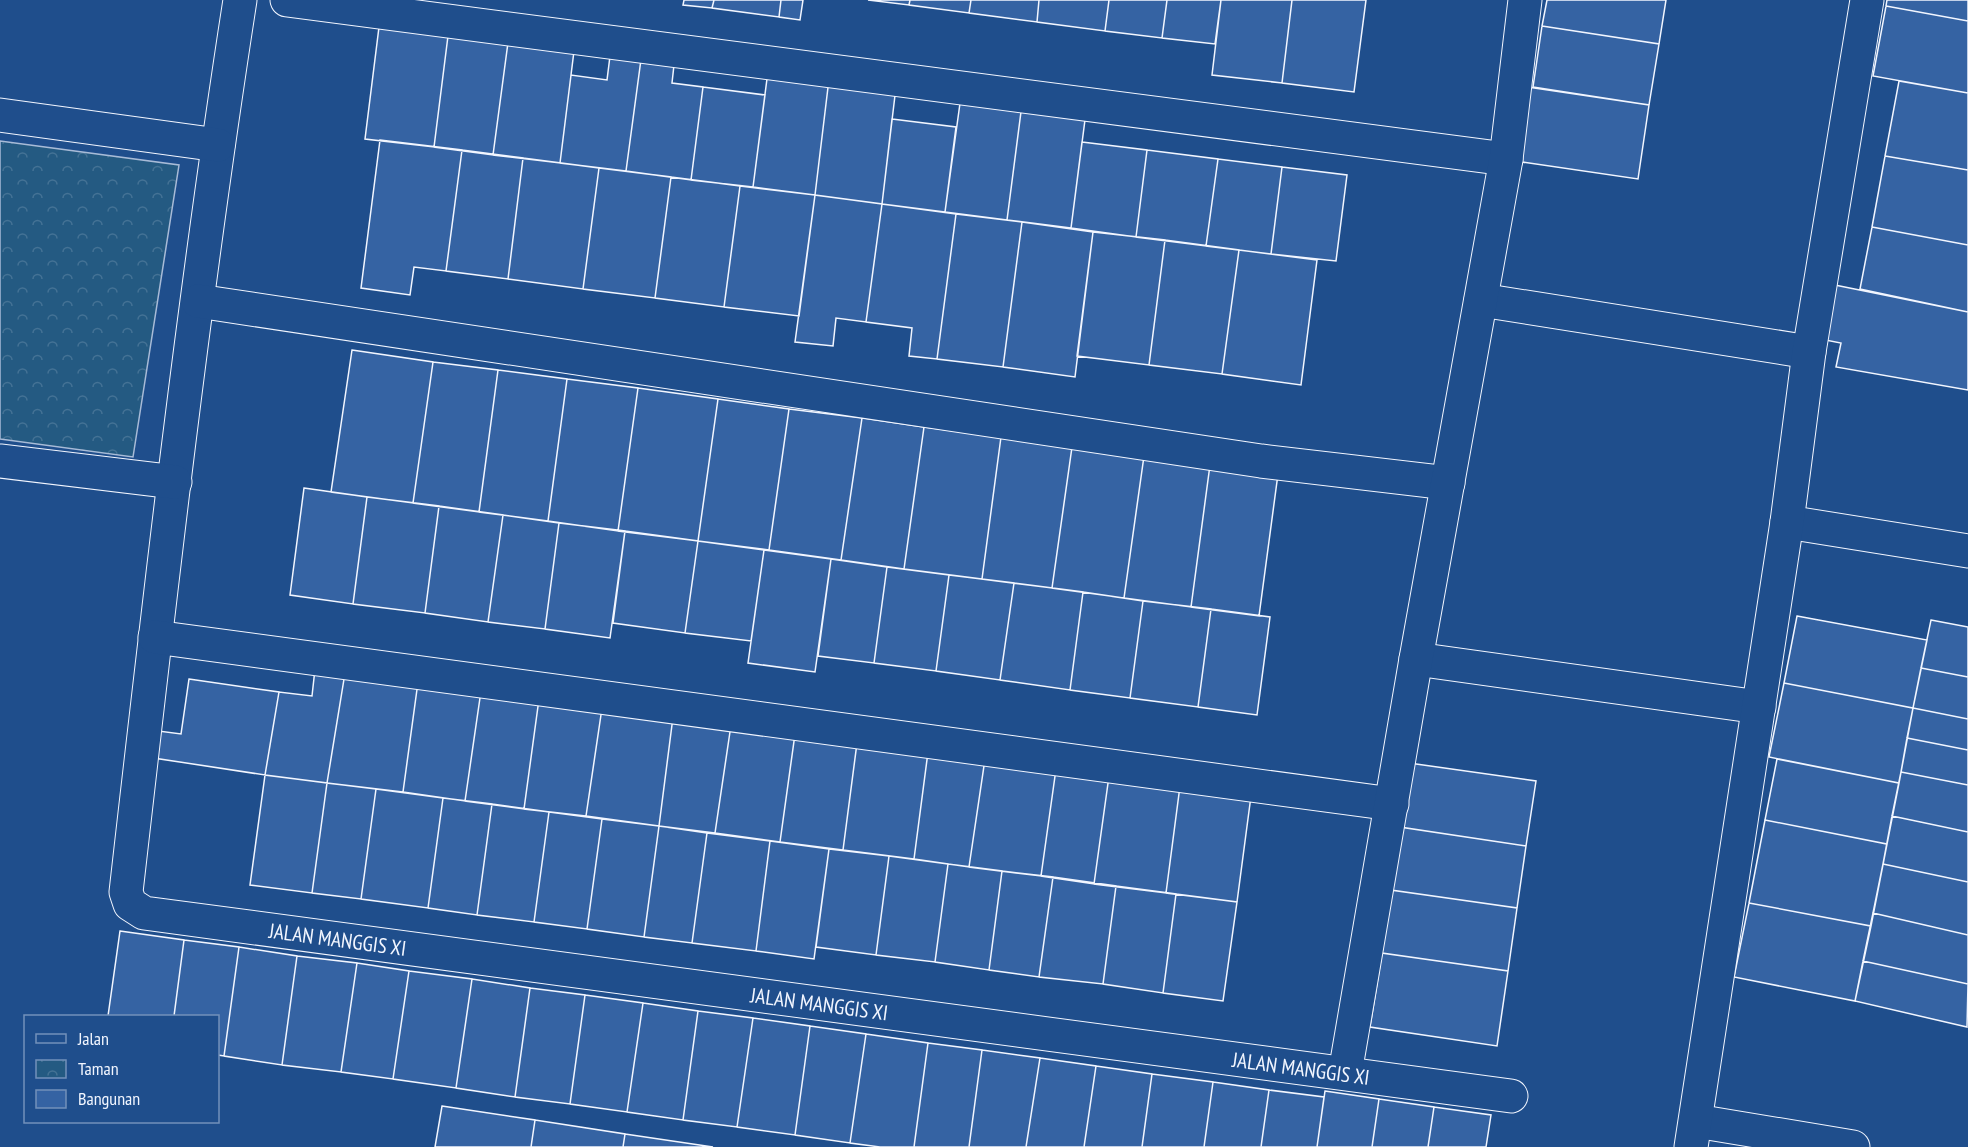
<svg xmlns="http://www.w3.org/2000/svg" width="1968" height="1147" font-family="'PT Sans Narrow',sans-serif">
<style>
.park{fill:url(#park-crowns);stroke:#a8bbd7;stroke-width:1.5}
.building{fill:#3563a3;stroke:#f2f6ff;stroke-width:1.5}
.lines{fill:none;stroke-linecap:round;stroke-linejoin:round}
.minor-casing{stroke:#f2f6ff;stroke-width:35}
.minor{stroke:#1f4e8c;stroke-width:33}
.labels{text-anchor:middle;dominant-baseline:central;stroke-width:4.5;stroke-linejoin:round;paint-order:stroke}
.street-label{font-size:21px;fill:#f2f6ff;stroke:#1f4e8c}
</style>
<defs>
<pattern id="park-crowns" width="20" height="18" patternUnits="userSpaceOnUse" patternTransform="scale(1.5)"><rect width="20" height="18" fill="#245a82"/><path d="M2 6a3 3 0 1 1 6 0M12 15a3 3 0 1 1 6 0" fill="none" stroke="#447295"/></pattern>
</defs>
<rect width="100%" height="100%" fill="#1f4e8c"/>
<path class="park" d="M 0,141 L 179,165 L 133,457 L 0,439 Z"/>
<path class="building" d="M 684,0 L 714,0 L 712,8 L 683,5 Z
M 714,0 L 781,0 L 779,17 L 712,8 Z
M 781,0 L 803,0 L 800,20 L 779,17 Z
M 868,0 L 910,0 L 909,5 Z
M 910,0 L 971,0 L 969,13 L 909,5 Z
M 971,0 L 1039,0 L 1037,22 L 969,13 Z
M 1039,0 L 1109,0 L 1105,31 L 1037,22 Z
M 1109,0 L 1167,0 L 1162,38 L 1105,31 Z
M 1167,0 L 1221,0 L 1215,44 L 1162,38 Z
M 1221,0 L 1292,0 L 1282,83 L 1212,75 Z
M 1292,0 L 1366,0 L 1354,92 L 1282,83 Z
M 1547,0 L 1666,0 L 1659,44 L 1542,26 Z
M 1887,0 L 1968,0 L 1968,21 L 1886,6 Z
M 1886,6 L 1968,21 L 1968,93 L 1873,76 Z
M 380,19 L 449,28 L 434,147 L 365,139 Z
M 1542,26 L 1659,44 L 1649,105 L 1533,87 Z
M 449,28 L 509,35 L 493,155 L 434,147 Z
M 509,35 L 575,43 L 560,163 L 493,155 Z
M 611,48 L 642,52 L 626,171 L 560,163 L 571,75 L 607,80 Z
M 642,52 L 675,56 L 672,83 L 703,87 L 691,180 L 626,171 Z
M 768,71 L 829,79 L 815,195 L 753,187 Z
M 829,79 L 896,87 L 882,204 L 815,195 Z
M 1899,81 L 1968,93 L 1968,170 L 1885,156 Z
M 1520,86 L 1649,105 L 1638,179 L 1508,160 Z
M 703,87 L 765,95 L 753,187 L 691,180 Z
M 961,96 L 1022,104 L 1007,220 L 945,212 Z
M 1022,104 L 1086,112 L 1071,228 L 1007,220 Z
M 892,119 L 956,127 L 945,212 L 882,204 Z
M 380,140 L 462,150 L 446,271 L 414,267 L 410,295 L 361,288 Z
M 1082,142 L 1147,150 L 1136,237 L 1071,228 Z
M 462,150 L 523,158 L 508,279 L 446,271 Z
M 1147,150 L 1218,159 L 1206,246 L 1136,237 Z
M 1885,156 L 1968,170 L 1968,245 L 1872,227 Z
M 523,158 L 599,168 L 583,289 L 508,279 Z
M 1218,159 L 1282,167 L 1271,254 L 1206,246 Z
M 1282,167 L 1347,175 L 1336,261 L 1271,254 Z
M 599,168 L 671,177 L 655,298 L 583,289 Z
M 671,177 L 740,186 L 724,307 L 655,298 Z
M 740,186 L 815,195 L 799,316 L 724,307 Z
M 815,195 L 882,204 L 866,322 L 836,318 L 833,346 L 795,342 Z
M 882,204 L 956,214 L 937,359 L 909,356 L 912,328 L 866,322 Z
M 956,214 L 1022,222 L 1003,367 L 937,359 Z
M 1022,222 L 1093,232 L 1075,377 L 1003,367 Z
M 1872,227 L 1968,245 L 1968,312 L 1860,289 Z
M 1093,232 L 1165,240 L 1149,365 L 1077,356 Z
M 1165,240 L 1239,250 L 1222,374 L 1149,365 Z
M 1239,250 L 1317,260 L 1301,385 L 1222,374 Z
M 1825,283 L 1968,312 L 1968,390 L 1836,367 L 1841,343 L 1815,338 Z
M 352,350 L 433,362 L 413,503 L 331,492 Z
M 433,362 L 498,370 L 479,512 L 413,503 Z
M 498,370 L 567,379 L 548,521 L 479,512 Z
M 567,379 L 638,388 L 618,531 L 548,521 Z
M 638,388 L 718,399 L 698,541 L 618,531 Z
M 718,399 L 789,409 L 769,550 L 698,541 Z
M 789,409 L 862,418 L 841,560 L 769,550 Z
M 862,418 L 924,427 L 904,569 L 841,560 Z
M 924,427 L 1001,437 L 982,579 L 904,569 Z
M 1001,437 L 1072,447 L 1052,588 L 982,579 Z
M 1072,447 L 1144,456 L 1124,598 L 1052,588 Z
M 1144,456 L 1210,465 L 1191,607 L 1124,598 Z
M 1210,465 L 1278,474 L 1259,616 L 1191,607 Z
M 304,488 L 367,497 L 353,604 L 290,595 Z
M 367,497 L 439,506 L 425,613 L 353,604 Z
M 439,506 L 503,515 L 488,622 L 425,613 Z
M 503,515 L 559,523 L 545,629 L 488,622 Z
M 559,523 L 625,531 L 610,638 L 545,629 Z
M 625,531 L 698,541 L 685,633 L 613,623 Z
M 698,541 L 764,550 L 751,641 L 685,633 Z
M 764,550 L 831,559 L 815,672 L 748,663 Z
M 831,559 L 887,567 L 874,663 L 818,656 Z
M 887,567 L 949,575 L 936,671 L 874,663 Z
M 949,575 L 1014,583 L 1000,680 L 936,671 Z
M 1014,583 L 1083,592 L 1070,690 L 1000,680 Z
M 1083,592 L 1143,601 L 1130,698 L 1070,690 Z
M 1143,601 L 1211,609 L 1198,707 L 1130,698 Z
M 1211,609 L 1270,617 L 1257,715 L 1198,707 Z
M 1797,616 L 1927,640 L 1913,708 L 1784,683 Z
M 1931,620 L 1968,627 L 1968,677 L 1921,668 Z
M 1921,668 L 1968,677 L 1968,719 L 1913,708 Z
M 315,669 L 345,673 L 327,783 L 265,775 L 279,692 L 312,696 Z
M 345,673 L 418,682 L 403,792 L 327,783 Z
M 189,679 L 279,692 L 265,775 L 147,757 L 151,730 L 181,734 Z
M 418,682 L 481,691 L 465,801 L 403,792 Z
M 1784,683 L 1913,708 L 1899,783 L 1769,757 Z
M 481,691 L 539,699 L 524,809 L 465,801 Z
M 539,699 L 602,708 L 586,816 L 524,809 Z
M 602,708 L 673,717 L 659,826 L 586,816 Z
M 1913,708 L 1968,719 L 1968,750 L 1907,738 Z
M 673,717 L 731,725 L 715,833 L 659,826 Z
M 731,725 L 795,734 L 780,842 L 715,833 Z
M 795,734 L 857,743 L 843,850 L 780,842 Z
M 1907,738 L 1968,750 L 1968,785 L 1901,772 Z
M 857,743 L 928,752 L 914,859 L 843,850 Z
M 928,752 L 985,759 L 969,867 L 914,859 Z
M 985,759 L 1056,769 L 1041,876 L 969,867 Z
M 1777,759 L 1899,783 L 1887,844 L 1765,820 Z
M 1409,763 L 1536,781 L 1526,846 L 1400,827 Z
M 1056,769 L 1109,776 L 1094,884 L 1041,876 Z
M 1901,772 L 1968,785 L 1968,832 L 1892,816 Z
M 265,775 L 327,783 L 312,893 L 250,885 Z
M 1109,776 L 1180,786 L 1166,893 L 1094,884 Z
M 327,783 L 376,789 L 361,899 L 312,893 Z
M 1180,786 L 1251,796 L 1237,902 L 1166,893 Z
M 376,789 L 443,798 L 428,908 L 361,899 Z
M 443,798 L 492,804 L 477,915 L 428,908 Z
M 492,804 L 549,812 L 534,922 L 477,915 Z
M 549,812 L 602,819 L 587,929 L 534,922 Z
M 1892,816 L 1968,832 L 1968,882 L 1883,864 Z
M 602,819 L 659,826 L 644,937 L 587,929 Z
M 1765,820 L 1887,844 L 1871,926 L 1749,903 Z
M 659,826 L 707,833 L 692,943 L 644,937 Z
M 1400,827 L 1526,846 L 1517,908 L 1391,890 Z
M 707,833 L 770,841 L 756,951 L 692,943 Z
M 770,841 L 829,849 L 814,959 L 756,951 Z
M 829,849 L 889,856 L 876,955 L 816,947 Z
M 889,856 L 948,864 L 935,962 L 876,955 Z
M 948,864 L 1002,871 L 989,970 L 935,962 Z
M 1883,864 L 1968,882 L 1968,935 L 1873,913 Z
M 1002,871 L 1053,877 L 1039,977 L 989,970 Z
M 1053,877 L 1116,886 L 1103,984 L 1039,977 Z
M 1116,886 L 1176,894 L 1163,993 L 1103,984 Z
M 1391,890 L 1517,908 L 1508,971 L 1382,953 Z
M 1176,894 L 1237,902 L 1223,1001 L 1163,993 Z
M 1749,903 L 1871,926 L 1855,1001 L 1734,977 Z
M 1873,913 L 1968,935 L 1968,984 L 1863,961 Z
M 120,931 L 184,940 L 174,1016 L 108,1016 Z
M 184,940 L 239,947 L 224,1056 L 218,1055 L 218,1016 L 174,1016 Z
M 239,947 L 297,956 L 282,1065 L 224,1056 Z
M 1382,953 L 1508,971 L 1497,1046 L 1370,1027 Z
M 297,956 L 357,963 L 341,1072 L 282,1065 Z
M 1863,961 L 1968,984 L 1967,1027 L 1855,1001 Z
M 357,963 L 409,971 L 393,1079 L 341,1072 Z
M 409,971 L 472,979 L 456,1088 L 393,1079 Z
M 472,979 L 530,988 L 515,1097 L 456,1088 Z
M 530,988 L 585,995 L 570,1104 L 515,1097 Z
M 585,995 L 643,1003 L 627,1112 L 570,1104 Z
M 643,1003 L 698,1011 L 683,1120 L 627,1112 Z
M 698,1011 L 753,1018 L 737,1127 L 683,1120 Z
M 753,1018 L 810,1026 L 795,1135 L 737,1127 Z
M 810,1026 L 866,1034 L 850,1143 L 795,1135 Z
M 866,1034 L 928,1043 L 914,1147 L 880,1147 L 850,1143 Z
M 928,1043 L 982,1050 L 969,1147 L 914,1147 Z
M 982,1050 L 1040,1058 L 1026,1147 L 969,1147 Z
M 1040,1058 L 1096,1066 L 1084,1147 L 1026,1147 Z
M 1096,1066 L 1152,1074 L 1142,1147 L 1084,1147 Z
M 1152,1074 L 1213,1082 L 1204,1147 L 1142,1147 Z
M 1213,1082 L 1269,1090 L 1261,1147 L 1204,1147 Z
M 1269,1090 L 1324,1097 L 1317,1147 L 1261,1147 Z
M 1325,1091 L 1379,1099 L 1372,1147 L 1317,1147 Z
M 1379,1099 L 1434,1107 L 1428,1147 L 1372,1147 Z
M 442,1106 L 535,1120 L 531,1147 L 435,1147 Z
M 1434,1107 L 1491,1115 L 1486,1147 L 1428,1147 Z
M 535,1120 L 625,1134 L 623,1147 L 531,1147 Z
M 625,1134 L 713,1147 L 623,1147 Z"/>
<g class="lines">
<defs>
<g id="minor">
<path id="s1" d="M 240,0 C 194,296 160,594 126,892 L 130,904 L 144,913 L 1511,1096"/>
<path d="M 287,0 L 1506,159"/>
<path d="M 0,115 L 218,145"/>
<path d="M 1481,300 L 1809,352"/>
<path d="M 198,301 L 1261,461 L 1448,483"/>
<path d="M 0,461 L 175,482"/>
<path d="M 1787,522 L 1968,551"/>
<path d="M 155,637 L 1392,804"/>
<path d="M 1416,659 L 1759,707"/>
<path d="M 1345,1073 L 1416,659 L 1506,159 L 1525,0"/>
<path d="M 1696,1121 L 1853,1147"/>
<path d="M 1691,1147 L 1787,522 L 1809,352 L 1867,0"/>
</g>
</defs>
<use href="#minor" class="minor-casing"/>
<use href="#minor" class="minor"/>
</g>
<g class="labels">
<g class="street-label">
<text stroke="none"><textPath href="#s1" startOffset="1124">JALAN MANGGIS XI</textPath></text>
<text stroke="none"><textPath href="#s1" startOffset="1610">JALAN MANGGIS XI</textPath></text>
<text stroke="none"><textPath href="#s1" startOffset="2096">JALAN MANGGIS XI</textPath></text>
</g>
</g>
<rect x="24" y="1015" width="195" height="108" fill="#1f4e8c" stroke="#7391ba" stroke-width="1.5"/>
<rect x="36" y="1034" width="30" height="9" fill="#1f4e8c" stroke="#7391ba" stroke-width="1.5"/>
<text x="78" y="1045" font-size="18" fill="#f2f6ff">Jalan</text>
<rect x="36" y="1060" width="30" height="18" fill="url(#park-crowns)" stroke="#7391ba" stroke-width="1.5"/>
<text x="78" y="1075" font-size="18" fill="#f2f6ff">Taman</text>
<rect x="36" y="1090" width="30" height="18" fill="#3563a3" stroke="#7391ba" stroke-width="1.5"/>
<text x="78" y="1105" font-size="18" fill="#f2f6ff">Bangunan</text>
</svg>
